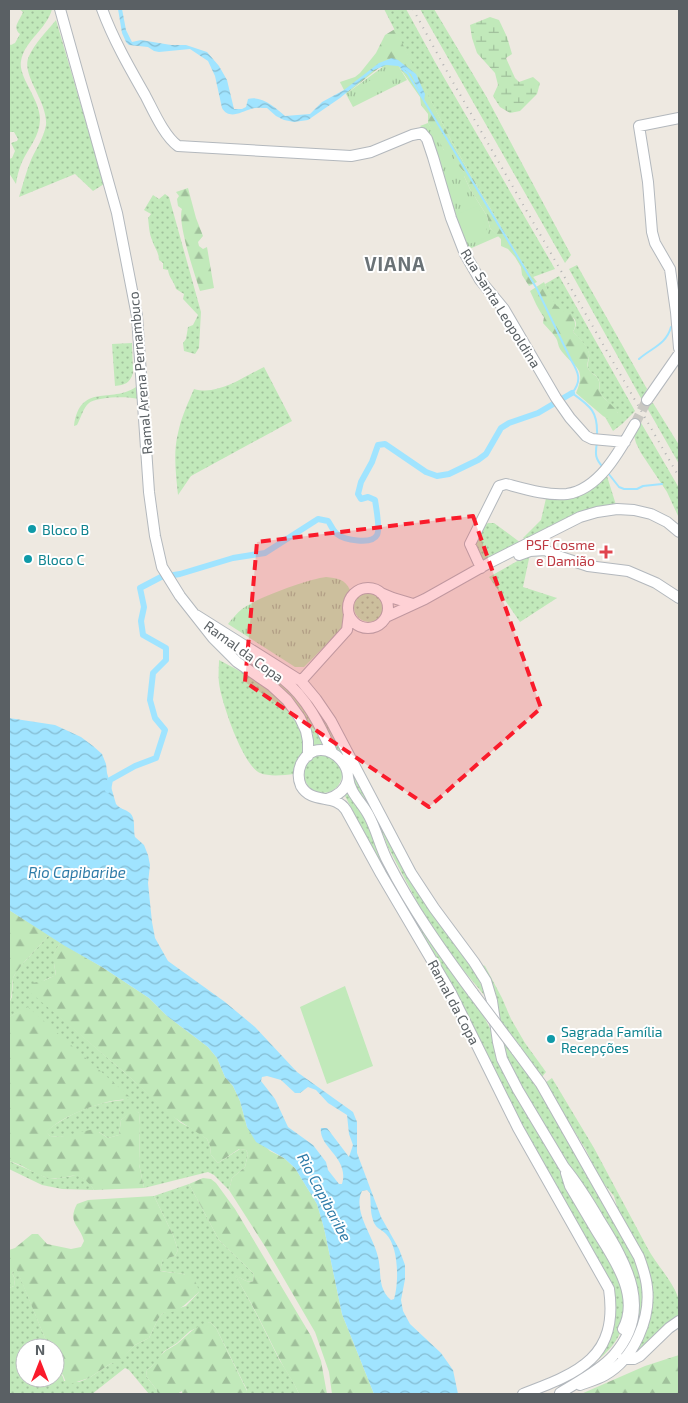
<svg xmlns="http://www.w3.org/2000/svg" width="688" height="1403" font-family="'Exo 2',sans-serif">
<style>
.grass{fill:url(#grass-dots)}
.forest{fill:url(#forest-firs)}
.wetland{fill:url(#wetland-marsh)}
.park{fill:url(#park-tufts)}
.pitch{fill:#c1e9ba}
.water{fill:url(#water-waves);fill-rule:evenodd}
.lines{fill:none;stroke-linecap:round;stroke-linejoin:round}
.stream{stroke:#a0e4ff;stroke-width:2}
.canal{stroke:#a0e4ff;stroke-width:6}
.secondary-tunnel{stroke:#c9c7c2;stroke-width:10;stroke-dasharray:10 5;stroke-linecap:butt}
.secondary-casing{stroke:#b3b8bd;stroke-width:12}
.secondary{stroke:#fff;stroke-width:10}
.rail{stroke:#b1b2b3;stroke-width:2;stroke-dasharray:1 6;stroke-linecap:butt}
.secondary-bridge-casing{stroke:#b3b8bd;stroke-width:12;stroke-linecap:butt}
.secondary-bridge{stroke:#fff;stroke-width:10}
.marked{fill:#fa1b2b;fill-opacity:0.2;stroke:#fa1b2b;stroke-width:4;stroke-dasharray:10 6;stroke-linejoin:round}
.culture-dot{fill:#0f9aa8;stroke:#fff;stroke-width:2}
.health-dot{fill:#e0444e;stroke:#fff;stroke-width:2}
.labels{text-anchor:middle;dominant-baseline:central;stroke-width:4;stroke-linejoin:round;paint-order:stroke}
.street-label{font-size:14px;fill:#5a6064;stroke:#fff}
.culture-label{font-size:14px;fill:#0d838f;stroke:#fff;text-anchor:start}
.health-label{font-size:14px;fill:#be3a42;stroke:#fff;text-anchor:end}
.water-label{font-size:15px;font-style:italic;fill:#2f7ca8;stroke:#fff}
.district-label{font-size:19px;font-weight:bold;letter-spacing:1px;fill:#6a7276;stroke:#fff}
</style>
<defs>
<pattern id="grass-dots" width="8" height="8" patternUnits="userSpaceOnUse" patternTransform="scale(1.25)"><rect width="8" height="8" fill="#c1e9ba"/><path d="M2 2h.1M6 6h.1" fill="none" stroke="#a0c09b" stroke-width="1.8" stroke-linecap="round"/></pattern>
<pattern id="forest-firs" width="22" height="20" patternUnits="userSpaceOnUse" patternTransform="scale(1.25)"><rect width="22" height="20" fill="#c1e9ba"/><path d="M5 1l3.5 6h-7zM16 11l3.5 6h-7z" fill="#a0c09b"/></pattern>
<pattern id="wetland-marsh" width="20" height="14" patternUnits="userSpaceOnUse" patternTransform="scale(1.25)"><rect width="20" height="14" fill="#c1e9ba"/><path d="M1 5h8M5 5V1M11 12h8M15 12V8" fill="none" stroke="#a0c09b"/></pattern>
<pattern id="park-tufts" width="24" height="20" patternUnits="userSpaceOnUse" patternTransform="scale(1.25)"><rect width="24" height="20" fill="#c1e9ba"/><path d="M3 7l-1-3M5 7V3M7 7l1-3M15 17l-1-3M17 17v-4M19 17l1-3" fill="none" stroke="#a0c09b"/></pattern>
<pattern id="water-waves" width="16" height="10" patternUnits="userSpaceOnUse" patternTransform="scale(1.25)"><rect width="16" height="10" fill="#a0e4ff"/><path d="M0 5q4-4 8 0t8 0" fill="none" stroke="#85bcd2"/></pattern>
</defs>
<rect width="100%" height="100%" fill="#eee9e1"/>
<path class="grass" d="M 19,9 L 52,9 C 47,29 25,40 21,61 C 18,77 40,99 40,119 C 40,136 29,147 22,162 C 19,169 17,176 16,184 L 9,173 L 9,159 L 12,158 L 15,151 L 11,143 L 17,141 L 18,139 L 14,132 L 9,132 L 9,44 L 11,45 L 15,43 L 20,34 C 12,27 19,22 23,12 Z
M 384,9 L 406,9 L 435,62 L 555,269 L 533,277 L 521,261 L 453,144 Z
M 420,9 L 434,9 L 486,96 L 571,255 L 565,263 Z
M 56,20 L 104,184 L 93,191 L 75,174 L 19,197 C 23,184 26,172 31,160 C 36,149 44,137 46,125 C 48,101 20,75 29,56 C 35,43 47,31 56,20 Z
M 165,194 L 169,197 L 201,312 L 199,348 L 195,354 L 184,351 L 183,343 L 186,339 L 188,327 L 193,325 L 198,315 L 183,299 L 184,294 L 176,289 C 174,281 169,278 168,270 L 163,269 L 163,263 L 159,260 C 159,252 154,247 152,240 C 149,233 149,225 148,218 L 151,214 L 144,210 L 153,195 L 159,199 Z
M 577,265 L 647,389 L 642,400 L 569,269 Z
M 559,276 L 635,411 L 622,424 L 613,431 L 605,417 L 608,418 L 618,413 C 615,410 602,396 600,393 C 599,387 601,382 597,377 C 595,374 590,373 589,370 C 586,364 590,359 589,354 C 588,347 578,336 573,332 C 575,328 577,325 575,320 C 573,315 563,313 559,309 C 552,302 548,293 545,284 Z
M 132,343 L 133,373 C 130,383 125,385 115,386 L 112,344 Z
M 264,367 L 292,421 L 191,476 L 178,495 C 176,475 173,453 178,433 C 181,418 188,403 194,389 C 218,396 243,377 264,367 Z
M 136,387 L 137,387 L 137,399 C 128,396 96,397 89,403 C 83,408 81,418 77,425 L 74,426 C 80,382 111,404 136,387 Z
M 653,403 L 679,445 L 679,464 L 646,406 Z
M 640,421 L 679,488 L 679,518 L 667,492 L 641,453 L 636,443 L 633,432 Z
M 606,473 L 616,505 L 526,541 L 523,538 L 541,520 L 547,494 L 556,496 Z
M 488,523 L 494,523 L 521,543 L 481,561 L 474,543 L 484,526 Z
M 530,554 L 523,587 L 557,598 L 520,622 L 489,577 Z
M354 607a15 15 0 1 1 30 0a15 15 0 1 1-30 0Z
M 228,650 C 272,675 306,695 323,746 L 312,746 L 313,734 L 304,715 L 291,696 L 275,683 Z
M 219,660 L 262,683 L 279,697 L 291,711 L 304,736 L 305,749 L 294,774 C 284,775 270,777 260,773 C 243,766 221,701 219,683 C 218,675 219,667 219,660 Z
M 269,662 L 293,678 L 311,697 L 465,952 L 492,1007 L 485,996 L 444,947 L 417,902 L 388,847 L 373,810 L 359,796 L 343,754 L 334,750 L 327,733 Z
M304 774a19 19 0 1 1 38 0a19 19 0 1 1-38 0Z
M 346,792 L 361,808 L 428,936 L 448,967 L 480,1009 L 493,1034 L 502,1068 L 625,1287 C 625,1298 626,1311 624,1322 C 621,1338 605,1357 591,1364 L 605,1348 L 615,1319 L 612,1289 L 520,1121 L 477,1035 L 432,951 L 369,842 L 345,796 Z
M 49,935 L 61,943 C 51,954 54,962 56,976 C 46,977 38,985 31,992 L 124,1072 L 181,1123 L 195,1130 L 207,1139 L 210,1146 L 211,1155 L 218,1163 L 240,1149 L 246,1150 L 248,1154 L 245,1167 L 232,1178 L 229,1190 L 214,1175 L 208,1172 L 144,1188 L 139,1164 L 140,1125 L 139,1113 L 134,1110 L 121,1120 L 119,1135 L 108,1138 L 99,1132 L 60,1137 L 50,1136 L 45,1132 C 68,1114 95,1102 124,1100 L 28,1008 L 9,1017 L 9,1003 L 12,997 L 13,978 L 17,970 Z
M 483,965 L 485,966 L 502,998 L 511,1019 L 525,1043 L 546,1072 L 541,1078 L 518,1043 L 512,1044 L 589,1174 L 640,1266 L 645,1294 L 640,1318 L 631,1341 L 616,1360 L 597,1374 L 607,1364 L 638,1309 L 548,1135 L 508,1062 L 501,1044 L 497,997 Z
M 552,1078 L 594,1148 L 648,1249 C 656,1264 676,1285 679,1301 C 680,1306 679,1312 679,1317 L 657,1332 L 646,1347 L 635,1356 L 632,1354 L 648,1328 L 651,1306 L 619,1214 L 614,1196 L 600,1179 L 586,1150 L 545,1083 Z
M 9,1161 L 45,1177 L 55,1179 L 78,1175 L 88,1181 L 94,1190 L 62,1189 L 42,1185 L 9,1169 Z
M 189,1184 L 219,1240 L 254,1274 L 253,1282 L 246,1281 L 235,1275 C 252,1303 265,1332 280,1361 C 287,1372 294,1382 299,1394 L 245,1394 L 247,1390 L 216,1328 L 210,1322 L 190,1331 L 177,1343 L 163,1352 L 158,1361 L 147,1370 L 146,1376 L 156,1389 L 158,1394 L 149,1394 L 129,1370 L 125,1368 L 92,1394 L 9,1394 L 9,1288 L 14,1286 L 15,1279 L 12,1273 L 16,1267 L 49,1348 L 25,1348 L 25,1378 L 55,1378 L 55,1364 C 58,1370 63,1374 64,1381 L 79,1382 L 89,1378 L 110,1364 L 119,1360 L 135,1345 L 149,1338 L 158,1319 L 163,1313 L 186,1306 L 199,1292 L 184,1274 L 160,1271 L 163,1258 L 175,1256 L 178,1250 L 173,1235 L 154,1196 Z"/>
<path class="forest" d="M 395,29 L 453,144 L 521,261 L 537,282 L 529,286 L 522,275 L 521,267 L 515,257 L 508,249 L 501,246 L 501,239 L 490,228 L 487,216 L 470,189 L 464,176 L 464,172 L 444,150 L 436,139 L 428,123 L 428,114 L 421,105 L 420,97 L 399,67 L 380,67 L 346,94 L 340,82 L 355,77 L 360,73 L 376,53 L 385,35 Z
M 188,188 L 196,218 L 203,236 L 198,242 L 199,246 L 203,249 L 207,247 L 214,288 L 200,291 C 195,275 177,223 182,209 L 178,206 L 177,199 L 179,196 L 176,192 Z
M 544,282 C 550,295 555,311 570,313 C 575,320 577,324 573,332 C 579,337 587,345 589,353 C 590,358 586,363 588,368 C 590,374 596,374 598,379 C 601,384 598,389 601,394 C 607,404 625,411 618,425 L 603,416 L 576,393 C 588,366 572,367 560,349 C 558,346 558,341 556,338 C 552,332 547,328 543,323 L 544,317 C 538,310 534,299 530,291 Z
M 9,910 L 49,935 C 41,945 16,968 13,979 C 11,988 13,995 9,1003 Z
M 61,943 L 102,967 L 149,998 L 167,1016 L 208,1047 L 217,1058 L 225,1077 L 233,1086 L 240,1101 L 247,1127 L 270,1151 L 284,1158 L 295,1168 L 317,1204 L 324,1228 L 342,1314 L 374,1394 L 332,1394 L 329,1372 L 315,1332 L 266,1248 L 229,1190 L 232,1178 L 245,1167 L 248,1154 L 246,1150 L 239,1149 L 218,1163 L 211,1155 L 210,1146 L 207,1139 L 172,1116 L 124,1072 L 31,993 L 29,989 L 32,983 L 43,981 L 56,975 C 54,961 50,955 61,943 Z
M 28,1007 L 131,1098 C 123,1100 115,1100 107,1102 C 85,1108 62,1117 46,1132 L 50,1136 L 60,1137 L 94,1129 L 108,1138 L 119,1135 L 121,1120 L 134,1109 L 139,1113 L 140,1125 L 139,1164 L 144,1188 L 94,1190 C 75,1163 68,1184 45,1177 C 32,1173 22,1164 9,1161 L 9,1017 Z
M 203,1178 L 211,1179 L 216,1183 L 235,1209 L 311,1336 L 321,1361 L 327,1394 L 299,1394 C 294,1382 286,1372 280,1360 C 265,1331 252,1302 234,1274 L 246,1281 L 253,1282 L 254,1274 L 219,1240 L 189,1184 Z
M 154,1196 L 173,1235 L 178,1250 L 175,1256 L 163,1259 L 160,1271 C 178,1275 195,1269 199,1292 C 187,1302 180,1313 163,1313 L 158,1319 L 149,1338 L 135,1345 L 119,1361 L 110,1364 L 89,1378 L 67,1385 L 63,1375 L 57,1369 L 55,1364 L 55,1348 L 49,1348 L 16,1268 L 12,1273 L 15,1279 L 14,1286 L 9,1288 L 9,1250 L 15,1248 L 32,1234 L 38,1234 L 47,1244 L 71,1249 L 81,1247 L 84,1241 C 80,1225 67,1223 77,1204 L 88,1200 Z
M 210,1322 L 216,1328 L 247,1391 L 245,1394 L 182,1394 L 182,1391 L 177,1394 L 158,1394 L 156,1389 L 146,1376 L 147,1370 C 155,1365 157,1359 163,1353 C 167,1349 173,1347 177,1344 C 188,1335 195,1325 210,1322 Z
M 679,1355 L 679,1394 L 581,1394 L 645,1366 Z"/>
<path class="wetland" d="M 490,17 L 499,20 L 507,37 L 512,54 L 506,58 L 515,78 L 519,82 L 533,77 L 540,83 L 537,94 L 520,111 L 510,113 L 500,107 L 493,96 L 498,85 L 495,73 L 477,53 L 472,38 L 470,25 Z"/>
<path class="park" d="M 384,66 L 399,67 L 407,80 L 353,107 L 346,94 Z
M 428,123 L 444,150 L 452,151 L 455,161 L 464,172 L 464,176 L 470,189 L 487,216 L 490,228 L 499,236 L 467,250 L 460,232 L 428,132 L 420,126 Z
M 326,577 C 337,578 345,579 350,590 L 344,604 L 345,621 L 342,629 L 304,667 L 295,667 L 228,624 C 232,619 237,613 242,609 C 256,598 309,579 326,577 Z"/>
<path class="pitch" d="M 387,71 L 393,81 L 368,96 L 362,85 Z
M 478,206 L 489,236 L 469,244 L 457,214 Z
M 345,986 L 373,1066 L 327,1084 L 300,1007 Z"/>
<path class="water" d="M 118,9 L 122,9 L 126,30 L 132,42 L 141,40 L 171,45 L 186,45 L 207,52 L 219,66 L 227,80 L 234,109 L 242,109 L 246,107 L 248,99 C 261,95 276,108 285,116 L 310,114 L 322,102 L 344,90 L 379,63 L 392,58 L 398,60 L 416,74 L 425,94 L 424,101 L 411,74 L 398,66 L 386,65 L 374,70 L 340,98 L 308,120 L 294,122 L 284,120 L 276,116 L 267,108 C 262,108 256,107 251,109 C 241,112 229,120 222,108 L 215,76 L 208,61 L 190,49 L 159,52 L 154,51 L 148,47 L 129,45 L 126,42 L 122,33 Z
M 9,718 L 55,725 L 81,737 L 93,746 L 102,754 L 106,764 L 107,773 L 116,804 C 120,809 125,809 130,813 C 136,818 133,830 135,837 L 144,845 L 148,855 L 150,865 L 148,883 L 152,922 L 155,938 L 168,961 L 225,1002 L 255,1027 L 297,1072 L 353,1112 L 357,1122 L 357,1153 L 381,1217 L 399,1249 L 405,1265 L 405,1279 L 401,1300 L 403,1311 L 410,1324 L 441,1353 L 453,1370 L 458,1394 L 374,1394 L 342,1314 L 324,1228 L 317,1204 L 295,1168 L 284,1158 L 256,1142 L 247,1127 L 240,1101 L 233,1086 L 225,1077 L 217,1058 L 208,1047 L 167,1016 L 149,998 L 102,967 L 65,946 L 9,910 ZM 267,1076 L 281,1080 L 295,1093 L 300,1093 L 308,1087 L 316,1090 L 328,1103 L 347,1115 L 349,1134 L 353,1145 L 349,1157 L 327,1128 L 321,1128 C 318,1147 350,1158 342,1184 L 339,1184 L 328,1170 L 326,1162 L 313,1145 L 288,1127 L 275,1099 L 261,1081 L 262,1077 ZM 367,1190 L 370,1193 C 371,1201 370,1212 373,1220 C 375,1228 381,1229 386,1234 C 399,1247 399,1283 394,1299 L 391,1300 C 377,1288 382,1273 378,1257 C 374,1237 352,1211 362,1191 Z"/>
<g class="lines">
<path class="stream" d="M 402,69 L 408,74 L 537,289 L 571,360 C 579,373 582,381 572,393 C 590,406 598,411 597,435
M 639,359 C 651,348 666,345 671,327
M 597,442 C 595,454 595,459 603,467
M 608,473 L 619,487 L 624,489 L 637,489 L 643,486 L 662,484"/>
<path class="canal" d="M 108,790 L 110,780 L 135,766 L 156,758 L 165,730 L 155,718 L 150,700 L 153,673 L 166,660 L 166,648 L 143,635 L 141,621 L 144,607 L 140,588 L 161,577 L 180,574 L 233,558 L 265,553 L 318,519 L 328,521 C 331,525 333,531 337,534 C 344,540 372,545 377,535 C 380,531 376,506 375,500 L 368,497 L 361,499 L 358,494 L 361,482 L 372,462 L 378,445 L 385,444 L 426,472 L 437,476 L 449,474 L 478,460 L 486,454 L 501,428 L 509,423 L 538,413 L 572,393"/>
<path class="secondary-tunnel" d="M 635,424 L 647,400"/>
<defs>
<path id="secondary" d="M 60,9 L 117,213 L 137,316 L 149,492 L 155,536 L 162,567 L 180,596 L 213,638 L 237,662 L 272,686 L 287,700 L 300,718 L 306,731 L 308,741 L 308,756
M 102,9 C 113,39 129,67 145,95 C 153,110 164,136 178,146 L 351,156 L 371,152 L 412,135 L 422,133 L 427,139 L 433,157 L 451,218 L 465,254 L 480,280 L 504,309 L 556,398 L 570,418 L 586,436 L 592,439 L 625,442
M 679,118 L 639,126 L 648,182 L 652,232 L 655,243 L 670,269 L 676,312 L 679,348
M 647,400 L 679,354
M 519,555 L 530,551 L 545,550 L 558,556 L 588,566 L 628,571 L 656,583 L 679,598
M 481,568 L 470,544 L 499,486 L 506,484 C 525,489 548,496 567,494 C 600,489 620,450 635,424
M348 608a20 20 0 1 1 40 0a20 20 0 1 1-40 0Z
M 381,593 L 393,598 L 413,604
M 196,615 L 301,681 L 316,699 L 331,721 L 411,873 L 434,908 L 474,962 L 486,981 L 492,1001 L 498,1042 L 502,1059 L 518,1090 L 564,1167 C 578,1184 589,1202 600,1221 C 627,1264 654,1311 613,1356 C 601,1370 576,1383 560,1393
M 386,617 L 425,599 L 489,563 L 580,517 L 597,512 L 617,509 L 634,510 L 651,514 L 667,522 L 679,532
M 217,633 C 238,651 262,663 283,679 C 307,698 320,725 332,752
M 301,681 L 347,630 L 349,614
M 348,777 C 350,794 362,802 369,816 C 377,831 380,847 388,862 C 412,909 442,951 473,993
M 327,799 C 378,783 322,723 301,764 C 298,771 298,779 301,786 C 312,805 335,793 346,810 L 381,874 L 451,993 L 518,1128 L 609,1289 C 619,1358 578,1373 523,1394
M 516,1050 L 541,1084 L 639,1257 C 642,1266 646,1276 647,1287 C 651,1318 634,1359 605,1375 C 598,1379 588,1382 580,1385
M 566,1173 L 570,1186 C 579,1201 587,1215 596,1230 C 613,1258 641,1295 623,1329
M 623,1359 L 634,1359 L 640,1356 L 669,1328 L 679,1321"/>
</defs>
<use href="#secondary" class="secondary-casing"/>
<use href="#secondary" class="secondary"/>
<path class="rail" d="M 413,9 L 450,77 L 679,477"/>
<defs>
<path id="secondary-bridge" d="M 473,993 L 516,1050"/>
</defs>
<use href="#secondary-bridge" class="secondary-bridge-casing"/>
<use href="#secondary-bridge" class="secondary-bridge"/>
</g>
<path class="marked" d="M 473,516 L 541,708 L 429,807 L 245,682 L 257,542 Z"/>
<g class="culture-dot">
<circle cx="32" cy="529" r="5"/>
<circle cx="28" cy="559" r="5"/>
<circle cx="551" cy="1039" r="5"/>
</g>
<path class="health-dot" d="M603.5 544.5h5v5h5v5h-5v5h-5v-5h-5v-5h5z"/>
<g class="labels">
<g class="street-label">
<text transform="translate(501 308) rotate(58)">Rua Santa Leopoldina</text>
<text transform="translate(140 373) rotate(-95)">Ramal Arena Pernambuco</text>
<text transform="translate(244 651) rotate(36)">Ramal da Copa</text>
<text transform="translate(454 1002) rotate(62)">Ramal da Copa</text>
</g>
<g class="culture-label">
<text x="42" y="529">Bloco B</text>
<text x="38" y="559">Bloco C</text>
<text x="561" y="1031">Sagrada Família<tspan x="561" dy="16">Recepções</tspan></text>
</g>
<g class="health-label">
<text x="595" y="544">PSF Cosme<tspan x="595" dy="16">e Damião</tspan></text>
</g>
<g class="water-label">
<text x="77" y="872">Rio Capibaribe</text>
<text transform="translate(325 1197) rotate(62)">Rio Capibaribe</text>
</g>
<g class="district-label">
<text x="395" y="263">VIANA</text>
</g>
</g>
<rect width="688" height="1403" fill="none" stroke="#5a6064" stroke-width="20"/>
<g transform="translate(40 1363)"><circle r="24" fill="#ffffff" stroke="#bdbfc1"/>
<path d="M0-4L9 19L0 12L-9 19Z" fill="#fa1b2b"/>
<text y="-8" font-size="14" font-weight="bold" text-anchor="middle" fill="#5a6064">N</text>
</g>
</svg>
